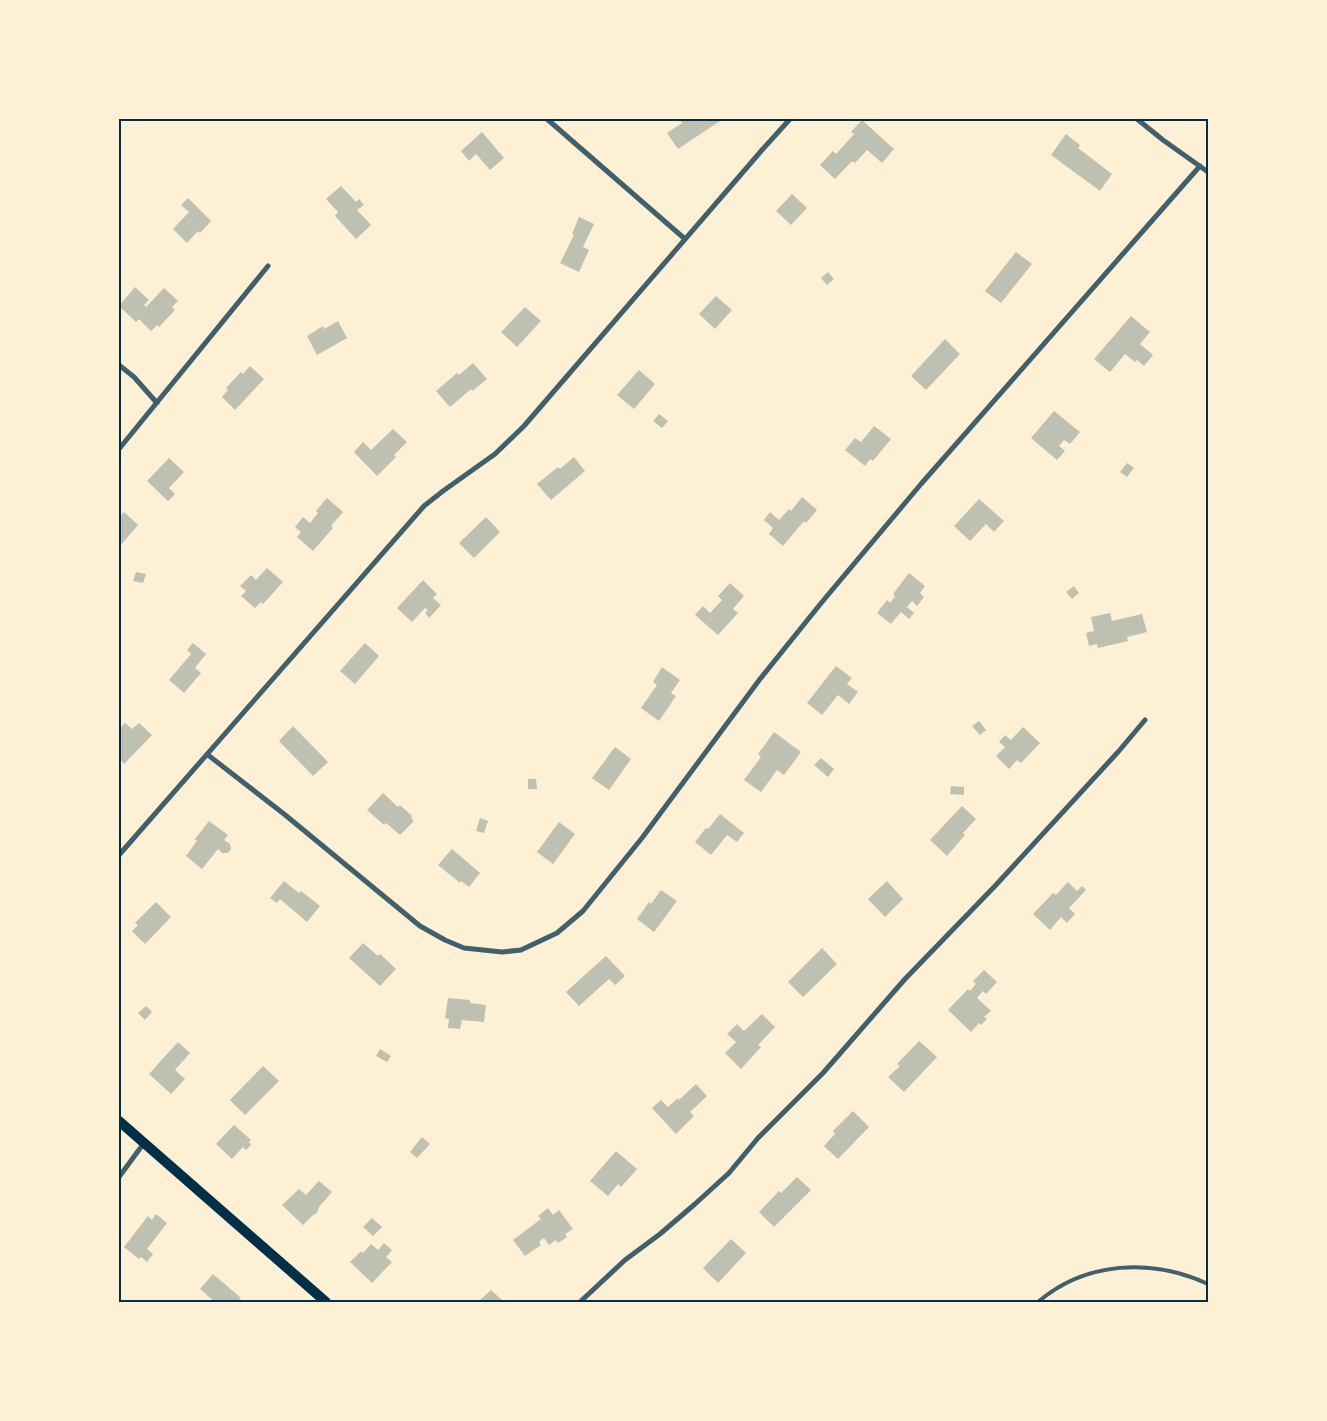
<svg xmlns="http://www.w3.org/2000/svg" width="1327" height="1421" font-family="'DM Sans',sans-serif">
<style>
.building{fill:#bec0b2}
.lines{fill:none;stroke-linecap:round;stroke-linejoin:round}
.service{stroke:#3f606c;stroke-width:4}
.minor{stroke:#3f606c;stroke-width:5}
.secondary{stroke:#003049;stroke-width:10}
.neatline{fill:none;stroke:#003049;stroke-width:2}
</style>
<rect width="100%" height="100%" fill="#fdf0d5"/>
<path class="building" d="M 679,119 L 718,119 L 720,121 L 678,149 L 667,133 L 682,123 Z
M 862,120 L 894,149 L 882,163 L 867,150 L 855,163 L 852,161 L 835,179 L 820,165 L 833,151 L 836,154 L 854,134 L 851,132 Z
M 482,132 L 504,158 L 490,170 L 476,154 L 469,161 L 461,151 Z
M 1066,134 L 1080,145 L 1078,148 L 1112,174 L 1100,191 L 1051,155 Z
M 341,186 L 356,202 L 359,199 L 364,205 L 357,210 L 371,225 L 356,239 L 335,216 L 338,212 L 326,199 Z
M 792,194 L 807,208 L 791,225 L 776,211 Z
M 188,198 L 211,221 L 200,233 L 198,231 L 187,243 L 173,229 L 189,212 L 181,205 Z
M 579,217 L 594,224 L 583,247 L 589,250 L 579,272 L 560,263 L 574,235 L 572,234 Z
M 1016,252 L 1032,264 L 1001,303 L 985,291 Z
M 828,272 L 834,279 L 827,285 L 821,278 Z
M 135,287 L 149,300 L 144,305 L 146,307 L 164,288 L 178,301 L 172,307 L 175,310 L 159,327 L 157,325 L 151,331 L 139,319 L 136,322 L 119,306 Z
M 716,296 L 732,310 L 715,329 L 699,314 Z
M 525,307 L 541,321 L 517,347 L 501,332 Z
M 1131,316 L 1150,332 L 1140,344 L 1153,355 L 1144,366 L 1137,360 L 1135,362 L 1125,354 L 1110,372 L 1094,359 Z
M 338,321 L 347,338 L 317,355 L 307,336 L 323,326 L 324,329 Z
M 945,339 L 960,354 L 926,390 L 911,376 Z
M 473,363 L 487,379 L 472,391 L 471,389 L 450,407 L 436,391 L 457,373 L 459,375 Z
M 250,366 L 264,379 L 235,410 L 222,397 L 228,390 L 226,388 L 241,372 L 243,374 Z
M 639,370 L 655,384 L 634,409 L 617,395 Z
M 1054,411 L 1080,432 L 1070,444 L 1064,440 L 1059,446 L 1065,451 L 1057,460 L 1031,438 Z
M 659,414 L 668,421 L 662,428 L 653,421 Z
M 874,426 L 891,439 L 873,461 L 870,459 L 865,466 L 845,450 L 855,438 L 861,442 Z
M 393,429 L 407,442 L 394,455 L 396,457 L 377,476 L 354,452 L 363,442 L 371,450 Z
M 574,457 L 585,471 L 551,500 L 537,484 L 558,467 L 560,469 Z
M 169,458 L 184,472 L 169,488 L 175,494 L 168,501 L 147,481 Z
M 1127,463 L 1134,468 L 1127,477 L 1120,472 Z
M 802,497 L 817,510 L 806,523 L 804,521 L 783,546 L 769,534 L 773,528 L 764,520 L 770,512 L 779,520 L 789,509 L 791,511 Z
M 327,498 L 343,512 L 331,526 L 333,528 L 313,551 L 297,537 L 301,532 L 295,527 L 303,517 L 310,523 L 318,513 L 316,511 Z
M 979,499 L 1004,521 L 994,532 L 986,524 L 970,541 L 954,526 Z
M 124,512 L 138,525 L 119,547 L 119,518 Z
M 486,517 L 500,532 L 474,558 L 459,543 Z
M 267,568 L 283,582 L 263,604 L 261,602 L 255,608 L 241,596 L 246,591 L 240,586 L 251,575 L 256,580 Z
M 136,572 L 146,574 L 143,583 L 133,581 Z
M 909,573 L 925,586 L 920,593 L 924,597 L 917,606 L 912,601 L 907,607 L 914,613 L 909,619 L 901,612 L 891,624 L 877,613 L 887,600 L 890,603 L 895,596 L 893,594 Z
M 423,580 L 437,594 L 433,598 L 441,605 L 429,618 L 425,613 L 428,610 L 425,608 L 412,622 L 397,608 Z
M 730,583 L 744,596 L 733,609 L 738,613 L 718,635 L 695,615 L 703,606 L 710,613 L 722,600 L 718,596 Z
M 1074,586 L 1079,593 L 1072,599 L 1066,592 Z
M 1110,613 L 1112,621 L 1142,614 L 1147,632 L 1127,637 L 1128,641 L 1098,648 L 1097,644 L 1089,646 L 1086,633 L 1094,631 L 1091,617 Z
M 193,643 L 206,654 L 195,668 L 201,673 L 184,693 L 169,680 L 191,654 L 187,650 Z
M 365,643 L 379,656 L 355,684 L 340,671 Z
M 836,666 L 852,678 L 847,684 L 858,692 L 849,704 L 838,695 L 822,715 L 807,703 Z
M 662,667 L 680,680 L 671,693 L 676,696 L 659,721 L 641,708 L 657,685 L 653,682 Z
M 979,721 L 986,730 L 980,735 L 972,726 Z
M 125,723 L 132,729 L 139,723 L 152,735 L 124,764 L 119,758 L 119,729 Z
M 293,726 L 328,762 L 313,776 L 279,741 Z
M 1023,727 L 1040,743 L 1021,763 L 1017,760 L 1009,769 L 996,756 L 1005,747 L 999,742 L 1005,735 L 1011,740 Z
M 774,732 L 801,752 L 784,775 L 777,770 L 761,792 L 744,780 L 761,757 L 758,754 Z
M 615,747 L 631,759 L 609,790 L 592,778 Z
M 821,758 L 834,769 L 828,777 L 814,765 Z
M 528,779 L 536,779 L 537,789 L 528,789 Z
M 951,786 L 964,787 L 964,795 L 950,794 Z
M 383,793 L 398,807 L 400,805 L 412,816 L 411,818 L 414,821 L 400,835 L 386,823 L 384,825 L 367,810 Z
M 962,806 L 976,819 L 963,833 L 965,835 L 947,856 L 930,840 Z
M 720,814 L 744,833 L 737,842 L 727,835 L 711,855 L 695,842 L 706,828 L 708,829 Z
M 480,818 L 488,821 L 484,833 L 476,831 Z
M 209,821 L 228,835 L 224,840 L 230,844 L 231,849 L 228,853 L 222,853 L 218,849 L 202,869 L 186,856 L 197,841 L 195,839 Z
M 559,822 L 575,834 L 553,864 L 537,852 Z
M 452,849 L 480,873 L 469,887 L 461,881 L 460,883 L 438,865 Z
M 284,881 L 299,893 L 301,891 L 320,906 L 307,922 L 280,899 L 277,903 L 270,898 Z
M 887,881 L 903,899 L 885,917 L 868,899 Z
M 1068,882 L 1077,891 L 1082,886 L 1086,890 L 1069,908 L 1075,914 L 1067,923 L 1061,917 L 1050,930 L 1033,914 L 1053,893 L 1056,895 Z
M 661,890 L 677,901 L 654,932 L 637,919 L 649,902 L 651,904 Z
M 156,902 L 171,917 L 145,944 L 132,931 L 138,925 L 135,923 Z
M 363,943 L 378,956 L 380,954 L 396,969 L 380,986 L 349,958 Z
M 822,948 L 837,964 L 803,997 L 788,982 Z
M 606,956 L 625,976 L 615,985 L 609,979 L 579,1006 L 566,992 Z
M 984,970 L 997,982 L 986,994 L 983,991 L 977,998 L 991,1011 L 984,1017 L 987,1019 L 981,1025 L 979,1023 L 971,1032 L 948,1010 L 968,989 L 970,991 L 976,984 L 973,981 Z
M 448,998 L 470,1000 L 470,1003 L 486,1005 L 484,1022 L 462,1020 L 460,1029 L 448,1028 L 449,1019 L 445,1018 Z
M 146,1006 L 152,1012 L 145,1020 L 138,1013 Z
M 762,1014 L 775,1027 L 758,1045 L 761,1047 L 741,1069 L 725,1053 L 736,1042 L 727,1034 L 737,1024 L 744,1031 Z
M 919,1041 L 937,1057 L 904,1092 L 888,1077 L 900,1066 L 897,1064 Z
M 178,1042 L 190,1053 L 175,1070 L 185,1079 L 171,1094 L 149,1074 Z
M 380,1049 L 391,1056 L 387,1062 L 376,1056 Z
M 263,1066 L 279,1081 L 245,1115 L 230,1100 Z
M 696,1084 L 707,1096 L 690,1112 L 694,1116 L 676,1134 L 652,1108 L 661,1100 L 668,1107 L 678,1098 L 679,1100 Z
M 853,1111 L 869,1127 L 838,1159 L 824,1146 L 835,1134 L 833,1131 Z
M 234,1125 L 251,1140 L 249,1142 L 251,1145 L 246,1150 L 243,1147 L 232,1159 L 216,1144 Z
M 422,1137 L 430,1144 L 417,1158 L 410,1152 Z
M 616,1151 L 637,1169 L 621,1187 L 618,1184 L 608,1196 L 590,1181 Z
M 797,1177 L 811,1190 L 774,1227 L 759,1212 L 779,1191 L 781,1193 Z
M 319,1181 L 332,1192 L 319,1207 L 317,1213 L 313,1215 L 303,1225 L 282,1205 L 299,1189 L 306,1195 Z
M 548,1208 L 553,1215 L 559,1210 L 573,1229 L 565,1234 L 567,1237 L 558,1243 L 556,1240 L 549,1245 L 544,1238 L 539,1242 L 541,1245 L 525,1256 L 513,1240 L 541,1219 L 538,1216 Z
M 156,1214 L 167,1223 L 147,1249 L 153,1254 L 147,1262 L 141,1257 L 139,1259 L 124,1247 L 148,1216 L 152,1220 Z
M 372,1218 L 382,1227 L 373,1236 L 363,1227 Z
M 731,1239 L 746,1253 L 718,1283 L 703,1268 Z
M 384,1243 L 392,1250 L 386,1257 L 392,1262 L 372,1283 L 350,1262 L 361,1251 L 363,1253 L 371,1244 L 378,1250 Z
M 213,1274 L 241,1298 L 237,1302 L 215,1302 L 200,1289 Z
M 491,1290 L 504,1302 L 478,1302 Z"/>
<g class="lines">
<path class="service" d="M 1038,1302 C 1086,1261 1152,1258 1208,1284"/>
<path class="minor" d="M 547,119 L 685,239
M 1137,119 L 1163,140 L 1208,172
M 119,365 L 134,377 L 157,403
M 119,449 L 268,266
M 208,755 L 284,814 L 420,926 L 445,940 L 464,948 L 502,952 L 521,950 L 557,933 L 583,911 L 642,838 L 760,679 L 822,602 L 921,484 L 1200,166
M 119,855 L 424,506 L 443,491 L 495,454 L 524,426 L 762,150 L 790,119
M 119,1177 L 144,1143
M 580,1302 L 625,1260 L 660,1234 L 695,1204 L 729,1173 L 758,1138 L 823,1073 L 905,979 L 995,886 L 1118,752 L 1145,720"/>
<path class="secondary" d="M 119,1121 L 326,1302"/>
</g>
<rect width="1327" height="1421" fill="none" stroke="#fdf0d5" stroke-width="240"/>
<rect x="120" y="120" width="1087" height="1181" class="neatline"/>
</svg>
